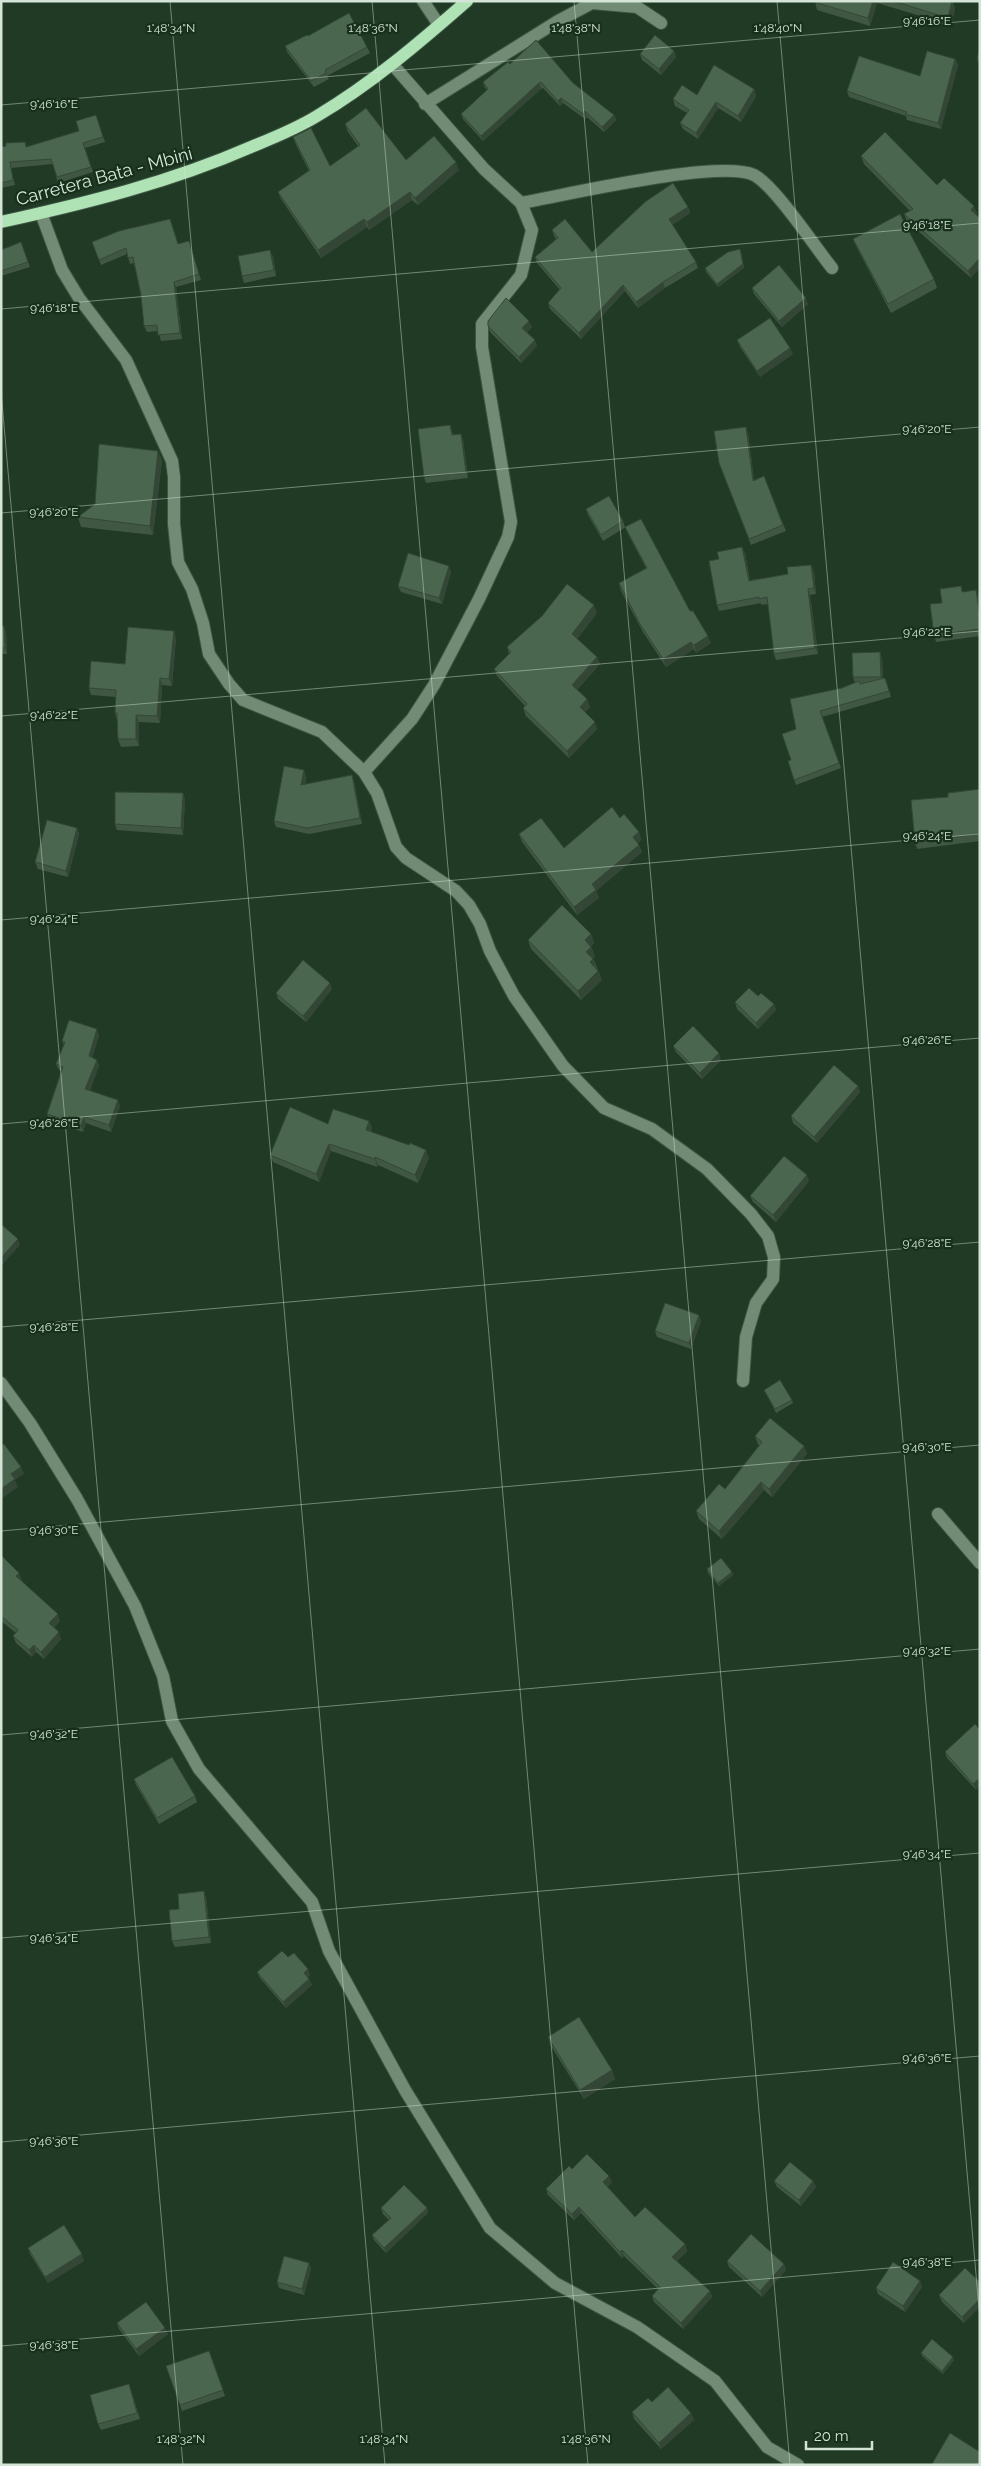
<svg xmlns="http://www.w3.org/2000/svg" width="981" height="2466" font-family="Raleway,sans-serif">
<style>
.lines{fill:none;stroke-linecap:round;stroke-linejoin:round}
.minor-casing{stroke:#3d5541;stroke-width:14}
.major-casing{stroke:#3d5541;stroke-width:14}
.minor{stroke:#728b75;stroke-width:12}
.major{stroke:#afe3b6;stroke-width:12}
.wall{fill:#405843}
.shaded-wall{fill:#344737}
.building{fill:#4a664e;stroke:#344737}
.ticks{fill:none;stroke:#d4e4d6;stroke-width:1;stroke-opacity:0.45}
.labels{text-anchor:middle;dominant-baseline:central;stroke-width:4.5;stroke-linejoin:round;paint-order:stroke}
.street-label{font-size:18px;fill:#d4e4d6;stroke:#16301b}
.ticks-label{font-size:12px;text-anchor:middle;fill:#d4e4d6;stroke:#16301b;stroke-width:4.5;stroke-linejoin:round;paint-order:stroke}
</style>
<rect width="100%" height="100%" fill="#203a25"/>
<g class="lines">
<defs>
<path id="minor" d="M 423,1 L 439,25
M 425,104 L 558,21 L 592,3 L 637,7 L 661,23
M 521,203 C 565,195 720,159 754,175 C 775,186 815,247 832,268
M 41,213 L 62,270 L 79,298 L 126,360 L 172,461 L 174,477 L 174,524 L 178,562 L 192,589 L 203,623 L 209,654 L 229,684 L 243,700 L 322,732 L 364,772 L 377,793 L 396,847 L 406,858 L 456,891 L 469,905 L 480,924 L 490,951 L 514,996 L 563,1066 L 604,1108 L 652,1129 L 707,1169 L 751,1214 L 768,1236 L 774,1257 L 773,1279 L 756,1303 L 746,1337 L 743,1381
M 364,772 L 412,719 L 434,685 L 479,599 L 508,537 L 511,522 L 482,347 L 482,324 L 521,275 L 532,230 L 521,203 L 484,169 L 393,65
M 1,1383 L 30,1423 L 77,1499 L 135,1606 L 163,1676 L 172,1721 L 199,1769 L 312,1902 L 329,1951 L 405,2090 L 490,2228 L 555,2283 L 637,2327 L 715,2381 L 767,2447 L 798,2465
M 938,1514 L 980,1563"/>
<path id="major" d="M 1,222 C 87,203 171,182 251,147 C 273,138 296,129 317,116 C 371,84 419,43 467,1"/>
</defs>
<use href="#minor" class="minor-casing"/>
<use href="#major" class="major-casing"/>
<use href="#minor" class="minor"/>
<use href="#major" class="major"/>
</g>
<path class="wall" d="M 815,1 L 953,1 L 955,9 L 951,25 L 877,3 L 870,26 L 817,10 Z
M 308,36 L 367,47 L 370,53 L 327,76 L 329,79 L 314,87 L 287,52 L 285,46 Z
M 980,46 L 980,67 L 977,59 Z
M 674,51 L 676,57 L 661,75 L 642,60 L 640,54 Z
M 955,59 L 958,65 L 941,129 L 907,120 L 906,116 L 849,97 L 847,91 L 920,76 Z
M 510,64 L 573,83 L 614,115 L 616,120 L 604,132 L 587,117 L 585,119 L 563,103 L 560,106 L 543,88 L 541,89 L 483,141 L 463,119 L 461,114 L 487,90 L 485,88 L 483,82 Z
M 754,89 L 756,96 L 741,122 L 718,108 L 698,139 L 683,129 L 680,123 L 687,113 L 675,106 L 673,99 L 697,95 Z
M 96,115 L 105,142 L 85,148 L 93,172 L 58,183 L 53,164 L 11,168 L 15,185 L 1,188 L 1,147 L 25,142 L 27,147 L 79,131 Z
M 345,124 L 406,160 L 459,170 L 418,205 L 412,200 L 369,230 L 367,227 L 321,258 L 281,199 L 278,192 L 309,171 L 296,145 L 293,137 L 330,166 L 358,146 L 348,132 Z
M 861,156 L 937,185 L 977,213 L 976,214 L 971,278 L 907,221 L 904,214 L 910,211 L 864,164 Z
M 688,207 L 690,213 L 672,225 L 696,262 L 698,268 L 665,288 L 638,308 L 625,291 L 581,339 L 550,309 L 548,303 L 560,290 L 537,263 L 535,257 L 556,239 L 554,236 L 552,230 L 592,252 Z
M 853,239 L 934,279 L 937,288 L 891,313 L 857,248 Z
M 189,241 L 201,280 L 176,287 L 182,339 L 161,341 L 158,331 L 147,332 L 144,326 L 141,295 L 134,263 L 130,264 L 127,254 L 101,265 L 92,242 L 178,244 Z
M 21,242 L 30,267 L 1,276 L 1,250 Z
M 741,252 L 744,268 L 718,287 L 706,272 L 705,268 Z
M 273,256 L 276,276 L 244,283 L 242,276 Z
M 752,288 L 808,304 L 782,327 L 754,294 Z
M 488,326 L 532,327 L 527,332 L 537,346 L 521,363 L 490,332 Z
M 737,340 L 793,354 L 760,377 L 740,347 Z
M 450,425 L 453,435 L 461,434 L 463,440 L 468,478 L 426,483 L 424,477 Z
M 748,433 L 754,480 L 764,476 L 786,531 L 751,545 L 719,463 Z
M 162,460 L 153,535 L 81,527 L 78,517 L 95,504 Z
M 586,509 L 623,521 L 625,527 L 690,611 L 711,643 L 696,653 L 694,649 L 666,667 L 643,632 L 621,591 L 619,583 L 646,568 L 628,534 L 626,527 L 603,541 L 588,515 Z
M 745,553 L 750,580 L 814,571 L 816,594 L 810,595 L 818,654 L 776,660 L 774,654 L 768,604 L 761,605 L 761,603 L 719,611 L 717,605 Z
M 451,572 L 442,604 L 401,592 L 398,586 Z
M 963,592 L 979,596 L 980,605 L 980,636 L 936,642 L 934,635 L 942,603 Z
M 597,613 L 577,639 L 597,657 L 600,664 L 577,690 L 587,699 L 590,707 L 585,712 L 597,729 L 569,758 L 526,716 L 523,708 L 525,706 L 497,676 L 494,669 L 509,654 L 507,647 Z
M 4,626 L 6,633 L 7,654 L 1,654 L 1,627 Z
M 176,638 L 172,686 L 162,685 L 160,723 L 139,722 L 139,746 L 121,747 L 118,739 L 117,720 L 115,713 L 116,697 L 91,695 L 89,688 L 125,664 Z
M 882,658 L 883,678 L 887,683 L 891,697 L 822,717 L 841,768 L 796,785 L 788,761 L 791,760 L 796,729 L 842,688 L 855,683 L 853,677 Z
M 352,775 L 354,781 L 362,824 L 309,834 L 276,827 L 274,821 L 306,776 L 305,784 Z
M 980,789 L 980,841 L 917,849 L 915,842 L 948,797 Z
M 183,793 L 185,800 L 183,835 L 117,830 L 115,824 Z
M 620,818 L 639,832 L 641,840 L 638,843 L 642,852 L 596,891 L 599,898 L 577,915 L 522,842 L 519,834 L 564,848 Z
M 77,828 L 79,834 L 68,877 L 38,869 L 35,862 Z
M 591,934 L 594,943 L 591,946 L 595,956 L 593,958 L 602,980 L 581,1000 L 531,949 L 528,940 Z
M 330,983 L 332,989 L 306,1022 L 278,999 L 276,993 Z
M 758,996 L 774,1004 L 776,1010 L 758,1029 L 737,1009 L 735,1002 Z
M 99,1035 L 92,1058 L 97,1060 L 99,1066 L 90,1090 L 120,1106 L 111,1132 L 86,1123 L 83,1132 L 49,1120 L 47,1114 L 61,1071 L 59,1070 L 56,1064 L 64,1045 L 62,1041 Z
M 673,1046 L 721,1060 L 702,1079 L 676,1052 Z
M 858,1086 L 860,1092 L 817,1143 L 793,1123 L 791,1116 Z
M 369,1121 L 372,1128 L 371,1132 L 429,1158 L 418,1183 L 378,1165 L 377,1167 L 331,1151 L 319,1182 L 273,1162 L 270,1155 L 328,1124 Z
M 809,1181 L 776,1222 L 753,1202 L 750,1196 Z
M 701,1321 L 691,1349 L 657,1337 L 655,1331 Z
M 764,1390 L 792,1400 L 793,1403 L 776,1413 Z
M 755,1436 L 804,1446 L 807,1454 L 772,1497 L 764,1490 L 722,1539 L 699,1519 L 696,1511 L 725,1489 L 759,1446 L 758,1444 Z
M 1,1555 L 19,1573 L 21,1581 L 60,1621 L 54,1628 L 61,1639 L 44,1659 L 36,1652 L 32,1657 L 16,1643 L 13,1636 L 16,1633 L 1,1621 Z
M 707,1569 L 732,1572 L 733,1575 L 719,1586 L 708,1573 Z
M 975,1724 L 976,1790 L 947,1758 L 945,1752 Z
M 134,1779 L 195,1796 L 197,1802 L 159,1824 L 136,1785 Z
M 206,1897 L 211,1943 L 175,1947 L 172,1941 L 179,1909 Z
M 288,1957 L 308,1969 L 310,1975 L 308,1977 L 312,1985 L 286,2008 L 260,1978 L 257,1972 Z
M 548,2037 L 612,2070 L 615,2079 L 584,2099 L 551,2046 Z
M 572,2169 L 612,2182 L 607,2187 L 635,2217 L 685,2244 L 687,2251 L 677,2261 L 710,2291 L 712,2297 L 683,2329 L 654,2302 L 652,2296 L 658,2289 L 624,2256 L 622,2258 L 581,2213 L 574,2220 L 548,2195 L 546,2189 Z
M 774,2181 L 813,2181 L 816,2187 L 801,2206 L 777,2187 Z
M 381,2208 L 427,2208 L 428,2213 L 386,2253 L 374,2240 L 372,2235 L 389,2220 L 383,2214 Z
M 28,2248 L 84,2261 L 48,2283 L 30,2254 Z
M 727,2261 L 784,2264 L 786,2270 L 762,2297 L 729,2267 Z
M 309,2263 L 311,2269 L 304,2295 L 279,2288 L 277,2282 Z
M 965,2268 L 964,2323 L 942,2302 L 939,2295 Z
M 920,2281 L 922,2287 L 905,2312 L 878,2294 L 876,2288 Z
M 117,2323 L 168,2334 L 139,2356 L 119,2329 Z
M 209,2351 L 225,2396 L 182,2411 L 166,2366 Z
M 921,2353 L 954,2360 L 943,2374 L 922,2356 Z
M 129,2384 L 140,2419 L 101,2430 L 98,2424 Z
M 652,2402 L 691,2413 L 694,2420 L 661,2449 L 634,2419 L 632,2412 Z"/>
<path class="shaded-wall" d="M 873,1 L 876,1 L 877,3 L 870,26 L 868,18 Z
M 953,1 L 955,9 L 951,25 L 948,18 Z
M 674,51 L 676,57 L 661,75 L 659,69 Z
M 955,59 L 958,65 L 941,129 L 938,123 Z
M 539,83 L 541,89 L 483,141 L 481,136 Z
M 754,89 L 756,96 L 741,122 L 738,116 Z
M 561,98 L 563,103 L 560,106 L 558,101 Z
M 716,102 L 718,108 L 698,139 L 696,133 Z
M 585,111 L 587,117 L 585,119 L 583,114 Z
M 614,115 L 616,120 L 604,132 L 602,127 Z
M 456,162 L 459,170 L 418,205 L 415,198 Z
M 410,192 L 412,200 L 369,230 L 367,222 Z
M 974,206 L 977,213 L 973,217 L 971,210 Z
M 688,207 L 690,213 L 671,225 L 669,219 Z
M 364,219 L 367,227 L 321,258 L 318,250 Z
M 740,249 L 744,268 L 718,287 L 717,284 Z
M 270,250 L 273,256 L 276,276 L 274,270 Z
M 980,258 L 980,268 L 971,278 L 968,271 Z
M 174,282 L 176,287 L 182,339 L 180,333 Z
M 663,282 L 665,288 L 638,308 L 636,302 Z
M 623,285 L 625,291 L 581,339 L 579,333 Z
M 806,298 L 808,304 L 782,327 L 779,321 Z
M 529,321 L 532,327 L 525,334 L 522,328 Z
M 535,340 L 537,346 L 521,363 L 519,357 Z
M 790,348 L 793,354 L 760,377 L 757,371 Z
M 746,427 L 748,433 L 755,487 L 753,481 Z
M 461,434 L 463,440 L 468,478 L 466,472 Z
M 158,451 L 162,460 L 153,535 L 150,526 Z
M 742,547 L 745,553 L 751,586 L 749,581 Z
M 811,565 L 814,571 L 816,594 L 814,588 Z
M 449,566 L 451,572 L 442,604 L 439,598 Z
M 808,589 L 810,595 L 818,654 L 815,648 Z
M 976,590 L 979,596 L 980,605 L 980,617 Z
M 594,605 L 597,613 L 574,642 L 572,634 Z
M 4,626 L 6,633 L 7,654 L 5,648 Z
M 174,631 L 176,638 L 172,686 L 169,679 Z
M 708,636 L 711,643 L 696,653 L 694,645 Z
M 691,642 L 694,649 L 666,667 L 663,659 Z
M 880,652 L 882,658 L 883,683 L 881,677 Z
M 597,657 L 600,664 L 575,692 L 572,685 Z
M 160,678 L 162,685 L 160,723 L 157,716 Z
M 587,699 L 590,707 L 583,714 L 580,707 Z
M 136,715 L 139,722 L 139,746 L 136,739 Z
M 595,722 L 597,729 L 569,758 L 567,751 Z
M 304,770 L 306,776 L 304,791 L 301,785 Z
M 352,775 L 354,781 L 362,824 L 360,818 Z
M 183,793 L 185,800 L 183,835 L 181,828 Z
M 77,828 L 79,834 L 68,877 L 66,871 Z
M 639,832 L 641,840 L 636,845 L 633,837 Z
M 639,845 L 642,852 L 596,891 L 599,898 L 577,915 L 574,907 L 592,884 Z
M 591,934 L 594,943 L 588,950 L 585,940 Z
M 591,947 L 595,956 L 590,961 L 586,952 Z
M 593,959 L 596,968 L 593,971 L 590,962 Z
M 598,971 L 602,980 L 581,1000 L 578,991 Z
M 330,983 L 332,989 L 306,1022 L 303,1016 Z
M 774,1004 L 776,1010 L 758,1029 L 756,1023 Z
M 97,1029 L 99,1035 L 91,1063 L 89,1056 Z
M 719,1053 L 721,1060 L 702,1079 L 700,1073 Z
M 97,1060 L 99,1066 L 88,1095 L 85,1089 Z
M 858,1086 L 860,1092 L 817,1143 L 814,1137 Z
M 118,1100 L 120,1106 L 111,1132 L 109,1125 Z
M 84,1117 L 86,1123 L 83,1132 L 81,1125 Z
M 369,1121 L 372,1128 L 369,1138 L 366,1130 Z
M 329,1144 L 331,1151 L 319,1182 L 316,1174 Z
M 426,1150 L 429,1158 L 418,1183 L 415,1175 Z
M 375,1157 L 378,1165 L 377,1167 L 375,1159 Z
M 807,1175 L 809,1181 L 776,1222 L 773,1215 Z
M 18,1239 L 20,1245 L 1,1266 L 1,1258 Z
M 699,1315 L 701,1321 L 691,1349 L 689,1343 Z
M 804,1446 L 807,1454 L 772,1497 L 769,1489 Z
M 21,1467 L 24,1474 L 15,1480 L 18,1487 L 1,1499 L 1,1489 L 11,1474 Z
M 761,1482 L 764,1490 L 722,1539 L 719,1531 Z
M 732,1572 L 733,1575 L 719,1586 L 718,1583 Z
M 19,1573 L 22,1580 L 18,1583 L 16,1576 Z
M 58,1614 L 60,1621 L 52,1631 L 49,1623 Z
M 59,1632 L 61,1639 L 44,1659 L 41,1652 Z
M 34,1645 L 36,1652 L 32,1657 L 29,1650 Z
M 980,1778 L 980,1786 L 976,1790 L 973,1784 Z
M 204,1891 L 206,1897 L 211,1943 L 209,1937 Z
M 308,1969 L 310,1975 L 306,1979 L 304,1973 Z
M 309,1979 L 312,1985 L 286,2008 L 283,2002 Z
M 612,2070 L 615,2079 L 584,2099 L 580,2090 Z
M 609,2176 L 612,2182 L 605,2189 L 603,2182 Z
M 813,2181 L 816,2187 L 801,2206 L 799,2200 Z
M 579,2207 L 581,2213 L 574,2220 L 572,2214 Z
M 427,2208 L 428,2213 L 386,2253 L 384,2248 Z
M 685,2244 L 687,2251 L 675,2263 L 672,2257 Z
M 622,2250 L 624,2256 L 622,2258 L 620,2252 Z
M 82,2254 L 84,2261 L 48,2283 L 45,2277 Z
M 309,2263 L 311,2269 L 304,2295 L 302,2289 Z
M 784,2264 L 786,2270 L 762,2297 L 760,2291 Z
M 920,2281 L 922,2287 L 905,2312 L 903,2306 Z
M 710,2291 L 712,2297 L 683,2329 L 681,2323 Z
M 980,2299 L 980,2307 L 964,2323 L 962,2317 Z
M 165,2328 L 168,2334 L 139,2356 L 136,2349 Z
M 953,2357 L 954,2360 L 943,2374 L 942,2371 Z
M 691,2413 L 694,2420 L 661,2449 L 659,2443 Z"/>
<path class="building" d="M 815,1 L 873,1 L 868,18 L 814,2 Z
M 893,1 L 952,1 L 948,18 Z
M 349,13 L 367,47 L 325,70 L 326,73 L 311,81 L 285,46 L 307,35 L 308,36 Z
M 655,35 L 674,51 L 659,69 L 640,54 Z
M 536,40 L 573,83 L 614,115 L 602,127 L 585,111 L 583,114 L 561,98 L 558,101 L 541,82 L 539,83 L 481,136 L 461,114 L 488,89 L 483,82 L 508,62 L 510,64 Z
M 980,46 L 980,60 L 977,59 Z
M 927,51 L 955,59 L 938,123 L 905,114 L 907,112 L 847,91 L 859,56 L 920,76 Z
M 714,65 L 754,89 L 738,116 L 716,102 L 696,133 L 680,123 L 689,110 L 673,99 L 682,85 L 697,95 Z
M 366,108 L 406,160 L 434,136 L 456,162 L 415,198 L 410,192 L 367,222 L 364,219 L 318,250 L 278,192 L 310,170 L 293,137 L 311,128 L 330,166 L 360,145 L 345,124 Z
M 96,115 L 103,137 L 83,143 L 91,167 L 57,177 L 51,159 L 10,162 L 13,180 L 1,183 L 1,147 L 6,146 L 6,143 L 25,142 L 26,147 L 79,131 L 76,121 Z
M 885,132 L 937,185 L 944,178 L 974,206 L 971,210 L 980,218 L 980,258 L 968,271 L 904,214 L 913,209 L 861,156 Z
M 673,183 L 688,207 L 669,219 L 696,262 L 663,282 L 636,302 L 623,285 L 579,333 L 548,303 L 561,288 L 535,257 L 558,238 L 552,230 L 565,219 L 592,252 L 645,202 Z
M 900,214 L 934,279 L 888,304 L 853,239 Z
M 170,219 L 178,244 L 189,241 L 199,274 L 174,282 L 180,333 L 158,335 L 157,325 L 144,326 L 141,295 L 133,257 L 128,258 L 126,248 L 99,260 L 92,242 L 119,231 Z
M 21,242 L 28,262 L 1,271 L 1,250 Z
M 740,249 L 743,264 L 717,284 L 705,268 L 728,252 Z
M 270,250 L 274,270 L 242,276 L 238,256 Z
M 779,265 L 806,298 L 779,321 L 752,288 Z
M 506,298 L 529,321 L 522,328 L 535,340 L 519,357 L 488,326 L 488,321 Z
M 770,318 L 790,348 L 757,371 L 737,340 Z
M 450,425 L 452,435 L 461,434 L 466,472 L 424,477 L 418,429 Z
M 746,427 L 753,481 L 764,476 L 783,525 L 749,539 L 719,463 L 714,431 Z
M 99,444 L 158,451 L 150,526 L 78,517 L 95,504 Z
M 609,496 L 623,521 L 601,535 L 586,509 Z
M 641,519 L 690,611 L 693,611 L 708,636 L 694,645 L 691,642 L 663,659 L 640,624 L 619,583 L 647,568 L 625,527 Z
M 742,547 L 749,581 L 788,574 L 787,567 L 811,565 L 814,588 L 808,589 L 815,648 L 774,654 L 767,597 L 759,599 L 759,597 L 717,605 L 709,561 L 719,559 L 717,552 Z
M 408,553 L 449,566 L 439,598 L 398,586 Z
M 567,584 L 594,605 L 572,634 L 597,657 L 572,685 L 587,699 L 580,707 L 595,722 L 567,751 L 523,708 L 527,704 L 494,669 L 511,652 L 507,647 L 542,616 Z
M 961,586 L 962,592 L 976,590 L 980,617 L 980,629 L 934,635 L 930,604 L 942,603 L 940,589 Z
M 4,626 L 5,648 L 1,648 L 1,627 Z
M 128,627 L 174,631 L 169,679 L 160,678 L 157,716 L 136,715 L 136,739 L 118,739 L 117,713 L 115,713 L 116,690 L 89,688 L 91,661 L 125,664 Z
M 880,652 L 881,677 L 853,677 L 852,653 Z
M 885,678 L 889,691 L 820,711 L 839,763 L 794,780 L 788,761 L 791,760 L 782,734 L 796,729 L 790,699 L 842,688 L 859,681 L 860,684 Z
M 284,766 L 304,770 L 301,785 L 352,775 L 360,818 L 307,828 L 274,821 Z
M 980,789 L 980,834 L 915,842 L 911,800 L 948,797 L 948,793 Z
M 115,792 L 183,793 L 181,828 L 115,824 Z
M 612,807 L 620,818 L 624,814 L 639,832 L 633,837 L 639,845 L 592,884 L 596,890 L 574,907 L 519,834 L 541,818 L 564,848 Z
M 47,820 L 77,828 L 66,871 L 35,862 Z
M 562,905 L 591,934 L 585,940 L 591,947 L 586,952 L 593,959 L 590,962 L 598,971 L 578,991 L 528,940 Z
M 303,960 L 330,983 L 303,1016 L 276,993 Z
M 749,988 L 758,996 L 761,993 L 774,1004 L 756,1023 L 735,1002 Z
M 69,1020 L 97,1029 L 89,1056 L 97,1060 L 85,1089 L 118,1100 L 109,1125 L 84,1117 L 81,1125 L 47,1114 L 63,1067 L 56,1064 L 65,1042 L 62,1041 Z
M 693,1026 L 719,1053 L 700,1073 L 673,1046 Z
M 834,1065 L 858,1086 L 814,1137 L 791,1116 Z
M 290,1107 L 328,1124 L 333,1109 L 369,1121 L 366,1130 L 409,1145 L 410,1143 L 426,1150 L 415,1175 L 375,1157 L 375,1159 L 329,1144 L 316,1174 L 270,1155 Z
M 784,1156 L 807,1175 L 773,1215 L 750,1196 Z
M 1,1224 L 18,1239 L 1,1258 Z
M 665,1303 L 699,1315 L 689,1343 L 655,1331 Z
M 780,1380 L 792,1400 L 775,1409 L 764,1390 Z
M 770,1418 L 804,1446 L 769,1489 L 761,1482 L 719,1531 L 696,1511 L 719,1484 L 725,1489 L 762,1442 L 755,1436 Z
M 4,1444 L 21,1467 L 11,1474 L 15,1479 L 1,1489 L 1,1446 Z
M 1,1555 L 19,1573 L 16,1576 L 58,1614 L 49,1623 L 59,1632 L 41,1652 L 34,1645 L 29,1650 L 13,1636 L 18,1630 L 1,1616 Z
M 721,1558 L 732,1572 L 718,1583 L 707,1569 Z
M 975,1724 L 980,1730 L 980,1778 L 973,1784 L 945,1752 Z
M 172,1757 L 195,1796 L 157,1818 L 134,1779 Z
M 204,1891 L 209,1937 L 172,1941 L 169,1910 L 179,1909 L 178,1894 Z
M 282,1951 L 288,1957 L 294,1953 L 308,1969 L 304,1973 L 309,1979 L 283,2002 L 257,1972 Z
M 579,2017 L 612,2070 L 580,2090 L 548,2037 Z
M 587,2154 L 609,2176 L 603,2182 L 635,2217 L 645,2207 L 685,2244 L 672,2257 L 710,2291 L 681,2323 L 652,2296 L 660,2287 L 622,2250 L 620,2252 L 579,2207 L 572,2214 L 546,2189 L 569,2166 L 572,2169 Z
M 790,2162 L 813,2181 L 799,2200 L 774,2181 Z
M 404,2185 L 427,2208 L 384,2248 L 372,2235 L 391,2218 L 381,2208 Z
M 64,2225 L 82,2254 L 45,2277 L 28,2248 Z
M 751,2234 L 784,2264 L 760,2291 L 727,2261 Z
M 284,2256 L 309,2263 L 302,2289 L 277,2282 Z
M 893,2262 L 920,2281 L 903,2306 L 876,2288 Z
M 965,2268 L 980,2282 L 980,2299 L 962,2317 L 939,2295 Z
M 146,2302 L 165,2328 L 136,2349 L 117,2323 Z
M 932,2339 L 953,2357 L 942,2371 L 921,2353 Z
M 209,2351 L 223,2390 L 180,2405 L 166,2366 Z
M 129,2384 L 137,2413 L 98,2424 L 90,2395 Z
M 668,2387 L 691,2413 L 659,2443 L 632,2412 L 648,2398 L 652,2402 Z
M 950,2433 L 980,2452 L 979,2465 L 933,2465 L 932,2464 Z"/>
<path class="ticks" d="M 170,1 L 385,2465M 372,1 L 588,2465M 574,1 L 790,2465M 777,1 L 980,2320M 979,1 L 980,7M 1,105 L 980,20M 1,309 L 980,223M 1,391 L 183,2465M 1,513 L 980,427M 1,716 L 980,631M 1,920 L 980,834M 1,1124 L 980,1038M 1,1327 L 980,1242M 1,1531 L 980,1445M 1,1735 L 980,1649M 1,1938 L 980,1853M 1,2142 L 980,2056M 1,2346 L 980,2260M 970,2465 L 980,2464"/>
<g class="labels">
<g class="street-label">
<text transform="translate(104 176) rotate(-15)">Carretera Bata - Mbini</text>
</g>
</g>
<g class="ticks-label">
<text x="927" y="25">9°46'16"E</text>
<text x="171" y="32">1°48'34"N</text>
<text x="373" y="32">1°48'36"N</text>
<text x="576" y="32">1°48'38"N</text>
<text x="778" y="32">1°48'40"N</text>
<text x="54" y="108">9°46'16"E</text>
<text x="927" y="229">9°46'18"E</text>
<text x="54" y="312">9°46'18"E</text>
<text x="927" y="433">9°46'20"E</text>
<text x="54" y="516">9°46'20"E</text>
<text x="927" y="636">9°46'22"E</text>
<text x="54" y="719">9°46'22"E</text>
<text x="927" y="840">9°46'24"E</text>
<text x="54" y="923">9°46'24"E</text>
<text x="927" y="1044">9°46'26"E</text>
<text x="54" y="1127">9°46'26"E</text>
<text x="927" y="1247">9°46'28"E</text>
<text x="54" y="1331">9°46'28"E</text>
<text x="927" y="1451">9°46'30"E</text>
<text x="54" y="1534">9°46'30"E</text>
<text x="927" y="1655">9°46'32"E</text>
<text x="54" y="1738">9°46'32"E</text>
<text x="927" y="1858">9°46'34"E</text>
<text x="54" y="1942">9°46'34"E</text>
<text x="927" y="2062">9°46'36"E</text>
<text x="54" y="2145">9°46'36"E</text>
<text x="927" y="2266">9°46'38"E</text>
<text x="54" y="2349">9°46'38"E</text>
<text x="181" y="2443">1°48'32"N</text>
<text x="384" y="2443">1°48'34"N</text>
<text x="586" y="2443">1°48'36"N</text>
</g>
<rect width="981" height="2466" fill="none" stroke="#d4e4d6" stroke-width="5"/>
<path d="M806 2441v8h66v-8" fill="none" stroke="#d4e4d6" stroke-width="2.5"/>
<text x="814" y="2441" font-size="15" fill="#d4e4d6" stroke="#16301b" stroke-width="4" paint-order="stroke">20 m</text>
</svg>
